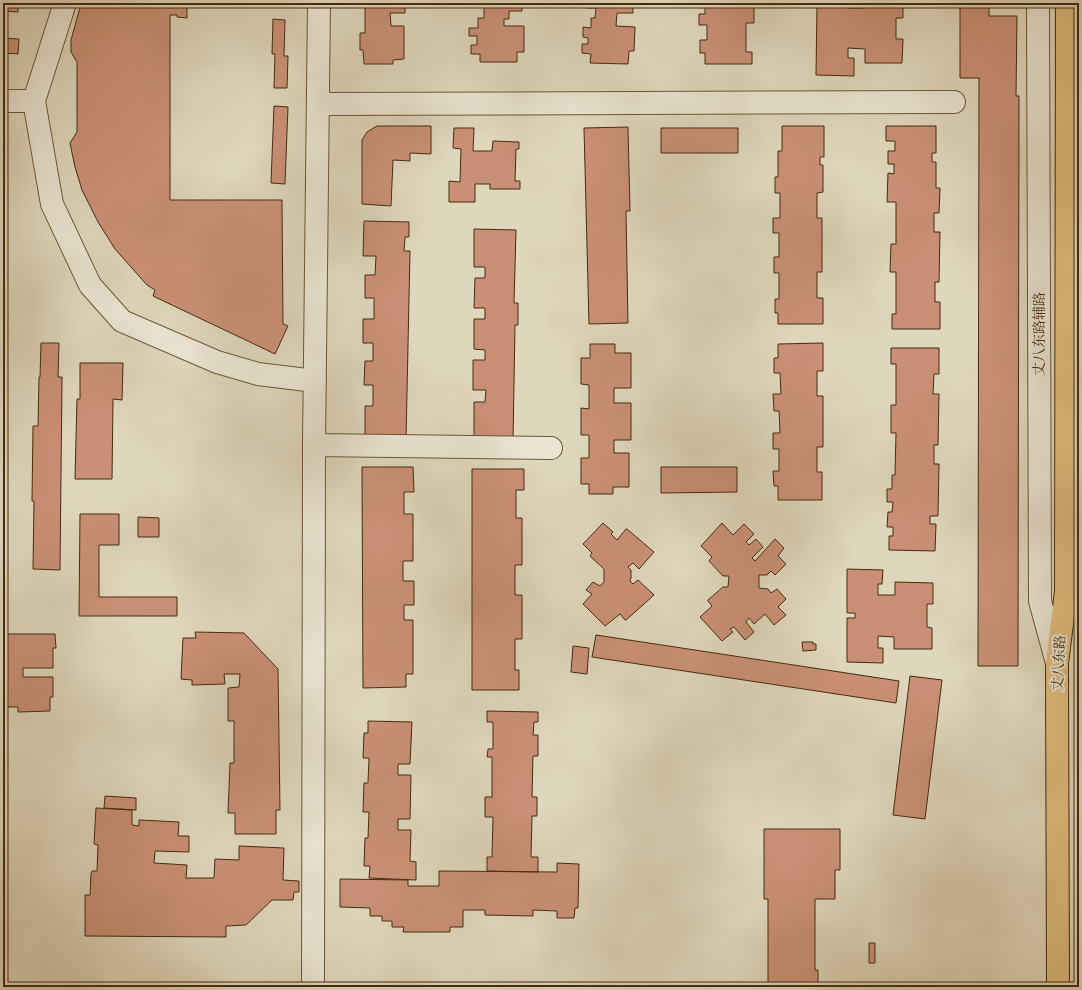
<svg xmlns="http://www.w3.org/2000/svg" width="1082" height="990" font-family="'IM FELL Double Pica','Noto Serif SC',serif">
<style>
.building{fill:#ca9077;stroke:#452c0c}
.lines{fill:none;stroke-linecap:round;stroke-linejoin:round}
.minor-casing{stroke:#6c5738;stroke-width:24}
.primary-casing{stroke:#452c0c;stroke-width:24}
.minor{stroke:#eae5d3;stroke-width:22}
.primary{stroke:#e0bc7e;stroke-width:22}
.labels{text-anchor:middle;dominant-baseline:central;stroke-width:4;stroke-linejoin:round;paint-order:stroke}
.street-label{font-size:14px;fill:#452c0c;stroke:#eae5d3}
</style>
<rect width="100%" height="100%" fill="#dfd7bc"/>
<filter id="stains"><feTurbulence type="fractalNoise" baseFrequency=".005" numOctaves="4"/><feColorMatrix values="0 0 0 0 .2 0 0 0 0 .09 0 0 0 0 .02 0 0 0 .5 -.17"/></filter>
<radialGradient id="worn" r=".72"><stop offset=".6" stop-color="#630" stop-opacity="0"/><stop offset="1" stop-color="#630" stop-opacity=".3"/></radialGradient>
<path class="building" d="M 3,3 L 18,3 L 18,12 L 3,11 Z
M 82,3 L 187,3 L 187,18 L 177,17 L 177,15 L 170,15 L 170,200 L 282,200 L 283,324 L 288,326 L 275,354 L 153,296 L 155,290 L 147,285 L 115,249 L 98,222 L 82,190 L 75,167 L 70,143 L 77,132 L 77,62 L 71,52 L 71,40 L 79,11 Z
M 358,3 L 405,3 L 405,13 L 390,13 L 391,26 L 404,26 L 404,59 L 393,60 L 393,64 L 364,64 L 363,50 L 360,50 L 360,33 L 365,33 L 365,6 L 359,6 Z
M 474,3 L 522,3 L 522,11 L 509,11 L 509,19 L 504,19 L 504,26 L 524,26 L 524,52 L 517,52 L 517,62 L 480,62 L 480,54 L 471,54 L 471,45 L 477,45 L 477,36 L 469,36 L 469,28 L 478,28 L 478,18 L 484,18 L 484,7 L 474,7 Z
M 587,3 L 633,3 L 633,13 L 617,13 L 616,26 L 635,27 L 634,51 L 629,51 L 628,64 L 590,63 L 591,54 L 582,53 L 582,44 L 588,44 L 588,38 L 583,37 L 583,27 L 591,28 L 591,18 L 595,18 L 596,8 L 587,8 Z
M 705,3 L 754,3 L 754,23 L 746,23 L 746,52 L 752,52 L 752,64 L 705,64 L 705,53 L 700,53 L 700,40 L 707,40 L 707,25 L 699,25 L 699,14 L 705,14 Z
M 817,3 L 847,3 L 847,8 L 865,8 L 865,3 L 903,3 L 903,18 L 896,18 L 896,39 L 903,39 L 902,63 L 865,63 L 865,49 L 848,48 L 848,58 L 854,58 L 854,76 L 816,75 Z
M 973,3 L 989,3 L 989,16 L 1017,16 L 1016,96 L 1019,96 L 1018,666 L 978,666 L 979,78 L 960,78 L 960,6 L 973,6 Z
M 273,19 L 285,20 L 284,56 L 288,56 L 287,88 L 274,88 L 275,54 L 272,54 Z
M 3,38 L 19,39 L 18,54 L 3,53 Z
M 274,106 L 288,107 L 285,184 L 271,183 Z
M 377,126 L 431,126 L 431,154 L 410,153 L 410,161 L 393,160 L 391,206 L 362,204 L 362,140 L 367,132 Z
M 782,126 L 824,126 L 824,157 L 820,157 L 820,165 L 823,165 L 823,192 L 817,193 L 817,218 L 822,218 L 822,272 L 817,272 L 817,298 L 823,298 L 823,324 L 778,324 L 778,313 L 775,313 L 775,299 L 779,299 L 779,273 L 774,273 L 774,257 L 779,257 L 779,233 L 773,233 L 773,218 L 780,218 L 780,193 L 775,193 L 775,177 L 778,177 L 778,151 L 782,151 Z
M 886,126 L 936,126 L 936,153 L 932,153 L 932,162 L 936,162 L 936,188 L 940,188 L 939,213 L 934,213 L 934,232 L 940,232 L 939,282 L 935,282 L 935,302 L 940,302 L 940,329 L 892,329 L 892,314 L 896,314 L 896,272 L 890,272 L 891,244 L 896,244 L 896,202 L 887,202 L 888,173 L 894,174 L 894,164 L 888,164 L 888,151 L 895,151 L 895,141 L 886,141 Z
M 628,127 L 630,211 L 626,211 L 628,323 L 589,324 L 584,128 Z
M 454,128 L 474,128 L 473,151 L 492,151 L 493,141 L 519,142 L 519,149 L 516,149 L 515,181 L 520,181 L 520,189 L 490,189 L 490,184 L 475,184 L 475,202 L 449,202 L 449,181 L 460,182 L 461,149 L 453,148 Z
M 661,128 L 738,128 L 738,153 L 661,153 Z
M 364,221 L 409,222 L 409,237 L 405,237 L 404,251 L 410,251 L 406,440 L 365,439 L 365,406 L 373,406 L 373,385 L 364,385 L 365,361 L 373,361 L 373,343 L 363,343 L 363,319 L 374,319 L 374,298 L 365,298 L 365,275 L 375,275 L 376,256 L 363,256 Z
M 474,229 L 516,230 L 514,303 L 518,303 L 518,325 L 515,325 L 513,440 L 474,439 L 474,402 L 485,402 L 486,390 L 473,390 L 473,360 L 485,360 L 485,350 L 474,349 L 474,319 L 485,319 L 485,308 L 474,308 L 475,278 L 485,278 L 485,267 L 474,267 Z
M 41,343 L 59,343 L 58,377 L 62,377 L 60,570 L 33,569 L 34,501 L 32,501 L 33,426 L 38,426 L 39,377 L 40,377 Z
M 823,343 L 823,371 L 817,371 L 817,396 L 823,396 L 823,447 L 817,447 L 817,472 L 822,472 L 822,500 L 778,500 L 778,486 L 774,486 L 773,471 L 779,471 L 779,449 L 773,449 L 773,433 L 780,433 L 779,411 L 774,411 L 773,394 L 781,394 L 780,373 L 774,373 L 774,358 L 778,358 L 778,344 Z
M 590,344 L 615,344 L 615,353 L 631,353 L 631,388 L 614,388 L 614,403 L 631,403 L 631,440 L 614,440 L 614,453 L 629,453 L 629,487 L 613,487 L 613,494 L 589,494 L 589,484 L 581,484 L 581,458 L 589,458 L 589,435 L 581,435 L 581,408 L 589,409 L 589,385 L 581,384 L 581,358 L 590,358 Z
M 891,348 L 939,348 L 939,374 L 934,374 L 933,394 L 939,394 L 938,445 L 934,445 L 934,464 L 939,464 L 938,516 L 930,516 L 930,524 L 936,524 L 935,551 L 889,550 L 889,536 L 893,536 L 893,527 L 887,527 L 888,512 L 892,512 L 893,502 L 887,502 L 887,489 L 892,489 L 892,475 L 895,475 L 896,433 L 891,433 L 891,405 L 896,405 L 896,364 L 891,364 Z
M 80,363 L 123,363 L 122,400 L 113,399 L 112,479 L 75,479 L 77,399 L 80,399 Z
M 362,467 L 413,467 L 414,492 L 404,492 L 404,514 L 413,514 L 413,561 L 403,561 L 403,581 L 414,581 L 414,605 L 404,605 L 404,620 L 413,620 L 413,674 L 406,674 L 406,687 L 363,688 Z
M 661,467 L 737,467 L 737,492 L 661,493 Z
M 472,469 L 524,469 L 524,490 L 516,490 L 516,518 L 522,518 L 522,565 L 515,565 L 515,595 L 522,595 L 522,639 L 515,639 L 515,670 L 519,670 L 519,690 L 472,690 Z
M 80,514 L 119,514 L 119,545 L 99,545 L 99,597 L 177,597 L 177,616 L 79,616 Z
M 138,517 L 159,518 L 159,537 L 138,537 Z
M 603,523 L 613,532 L 611,534 L 617,540 L 626,529 L 627,529 L 654,552 L 639,569 L 633,563 L 628,567 L 631,570 L 631,578 L 630,581 L 633,584 L 638,580 L 654,595 L 626,620 L 625,620 L 620,614 L 605,626 L 583,604 L 592,594 L 586,590 L 593,582 L 600,586 L 604,582 L 604,569 L 590,556 L 592,553 L 583,544 Z
M 722,523 L 733,535 L 744,524 L 754,534 L 746,542 L 749,545 L 756,539 L 763,547 L 752,558 L 755,561 L 775,539 L 784,548 L 778,556 L 786,564 L 775,575 L 771,571 L 767,575 L 759,575 L 759,588 L 768,589 L 771,593 L 777,589 L 786,599 L 778,607 L 786,615 L 774,625 L 765,614 L 754,624 L 749,618 L 746,622 L 754,632 L 745,640 L 734,627 L 730,629 L 733,632 L 722,641 L 700,617 L 712,606 L 708,601 L 708,600 L 723,587 L 728,587 L 729,576 L 723,576 L 709,561 L 712,557 L 701,546 Z
M 847,569 L 883,570 L 882,584 L 878,584 L 878,595 L 895,595 L 895,582 L 933,583 L 933,604 L 927,604 L 927,627 L 932,628 L 932,649 L 894,649 L 894,637 L 878,636 L 878,648 L 883,648 L 883,663 L 847,662 L 847,618 L 855,618 L 855,613 L 847,613 Z
M 3,614 L 7,614 L 7,624 L 3,625 L 3,634 L 55,634 L 56,648 L 53,648 L 53,668 L 23,668 L 23,677 L 53,677 L 53,697 L 50,697 L 50,711 L 18,712 L 18,707 L 3,707 Z
M 195,632 L 244,633 L 278,669 L 280,810 L 276,810 L 276,834 L 235,834 L 235,813 L 228,813 L 230,763 L 234,763 L 234,721 L 228,721 L 228,688 L 239,687 L 240,674 L 224,674 L 225,684 L 192,685 L 192,680 L 181,679 L 183,638 L 196,638 Z
M 596,635 L 899,681 L 896,703 L 592,657 Z
M 802,642 L 813,642 L 813,644 L 816,644 L 816,650 L 803,651 Z
M 573,646 L 589,648 L 587,674 L 571,672 Z
M 910,676 L 942,680 L 925,819 L 893,815 Z
M 487,711 L 538,712 L 538,722 L 534,722 L 533,735 L 538,735 L 538,756 L 533,756 L 532,797 L 537,797 L 537,816 L 532,816 L 531,857 L 538,857 L 538,872 L 487,871 L 487,857 L 492,857 L 493,817 L 485,817 L 485,797 L 492,797 L 492,757 L 487,757 L 488,749 L 493,749 L 493,722 L 487,722 Z
M 3,718 L 7,718 L 7,729 L 3,729 Z
M 368,721 L 412,722 L 410,764 L 398,764 L 398,775 L 411,775 L 410,819 L 398,819 L 398,830 L 411,830 L 410,861 L 416,862 L 416,880 L 369,878 L 370,866 L 364,866 L 365,838 L 368,838 L 369,812 L 363,812 L 364,783 L 368,783 L 369,758 L 363,758 L 364,733 L 368,733 Z
M 105,796 L 136,798 L 136,810 L 104,808 Z
M 96,808 L 132,810 L 132,825 L 139,826 L 139,820 L 179,822 L 178,836 L 189,836 L 189,852 L 155,851 L 154,863 L 187,865 L 186,878 L 214,878 L 215,859 L 239,860 L 239,846 L 284,848 L 283,880 L 299,881 L 299,892 L 294,892 L 293,900 L 272,900 L 246,925 L 226,926 L 226,937 L 85,936 L 85,895 L 90,895 L 91,874 L 92,871 L 97,871 L 98,845 L 94,844 Z
M 764,829 L 840,829 L 840,870 L 835,870 L 835,899 L 815,899 L 815,970 L 818,970 L 818,984 L 768,984 L 768,899 L 764,899 Z
M 557,863 L 579,864 L 578,908 L 575,908 L 574,918 L 557,918 L 557,911 L 533,910 L 533,916 L 485,915 L 485,910 L 463,910 L 463,927 L 450,927 L 450,932 L 403,932 L 404,927 L 392,927 L 392,921 L 382,921 L 382,916 L 370,916 L 370,908 L 340,907 L 340,879 L 408,880 L 408,886 L 439,886 L 439,871 L 557,872 Z
M 869,943 L 875,943 L 875,963 L 869,963 Z"/>
<g class="lines">
<defs>
<path id="minor" d="M 65,3 L 34,101 L 52,204 L 90,285 L 122,321 L 217,362 L 258,374 L 315,381
M 1038,3 L 1040,601 L 1057,663
M 3,101 L 34,101
M 319,104 L 954,102
M 314,445 L 551,448
M 313,987 L 314,445 L 319,3"/>
<path id="primary" d="M 1058,987 L 1057,663 L 1066,592 L 1067,3"/>
</defs>
<use href="#minor" class="minor-casing"/>
<use href="#primary" class="primary-casing"/>
<use href="#minor" class="minor"/>
<use href="#primary" class="primary"/>
</g>
<g class="labels">
<g class="street-label">
<text transform="translate(1039 334) rotate(-90)">丈八东路辅路</text>
<text transform="translate(1059 663) rotate(-87)">丈八东路</text>
</g>
</g>
<rect width="1082" height="990" fill="none" stroke="#dfd7bc" stroke-width="16"/>
<rect x="4" y="4" width="1074" height="982" fill="none" stroke="#452c0c" stroke-width="2"/>
<rect x="8" y="8" width="1066" height="974" fill="none" stroke="#452c0c"/>
<rect width="100%" height="100%" filter="url(#stains)"/>
<rect width="100%" height="100%" fill="url(#worn)"/>
</svg>
